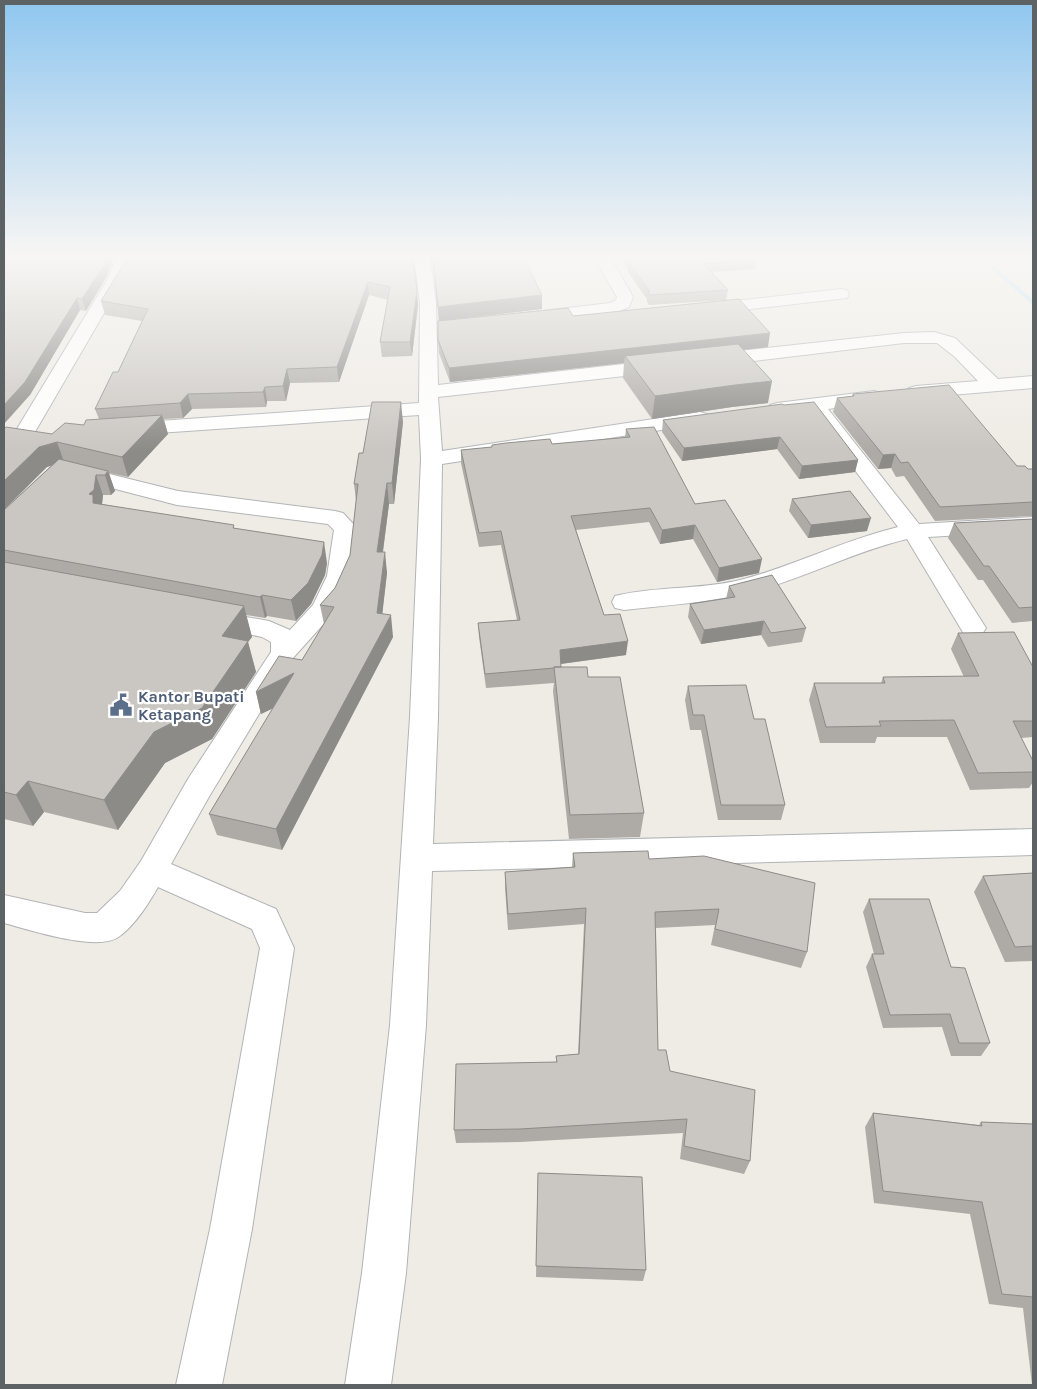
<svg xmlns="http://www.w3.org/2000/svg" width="1037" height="1389" font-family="Karla,sans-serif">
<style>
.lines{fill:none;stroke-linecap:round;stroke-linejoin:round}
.stream{fill:#aae1fa;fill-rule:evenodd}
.minor-casing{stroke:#b1b4b7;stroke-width:2}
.minor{fill:#fff;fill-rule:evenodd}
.wall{fill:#aeaba7}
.shaded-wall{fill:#8d8b88}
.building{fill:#cac7c2;stroke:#8d8b88}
.labels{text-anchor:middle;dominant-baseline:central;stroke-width:4.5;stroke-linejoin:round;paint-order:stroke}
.service-label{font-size:16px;font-weight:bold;fill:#4e5e75;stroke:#fff;text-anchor:start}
</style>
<rect width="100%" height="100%" fill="#efece6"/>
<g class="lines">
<path class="stream" d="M 978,257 L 984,257 L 1033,300 L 1033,305 Z"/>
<defs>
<path id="minor" d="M 116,257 L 132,257 L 125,277 L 32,437 L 29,441 L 22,443 L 15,441 L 12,437 L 109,277 Z
M 414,257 L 430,257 L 436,303 L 438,385 L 660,360 L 667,362 L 669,366 L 667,370 L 660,372 L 438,397 L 442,451 L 700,412 L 707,414 L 710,418 L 707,422 L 700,424 L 442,464 L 438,717 L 433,844 L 1033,829 L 1033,855 L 432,871 L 426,1025 L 406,1273 L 391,1385 L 345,1385 L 362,1273 L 390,1025 L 410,717 L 421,459 L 419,415 L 129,435 L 122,433 L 119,429 L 122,425 L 129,423 L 419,403 L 420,303 Z
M 594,257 L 610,257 L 633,297 L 629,307 L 614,313 L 534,322 L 528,321 L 525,317 L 528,313 L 534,312 L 610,303 L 616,300 L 617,297 Z
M 841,289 L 847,290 L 849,294 L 847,298 L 708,314 L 702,313 L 700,309 L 702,305 L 708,304 Z
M 934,332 L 955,338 L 998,379 L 1033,376 L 1033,388 L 916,398 L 909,396 L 906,392 L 909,388 L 916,386 L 978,381 L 955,357 L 937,343 L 904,343 L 712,366 L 706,364 L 703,360 L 706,356 L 712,354 L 904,333 Z
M 874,391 L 881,393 L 884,397 L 881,401 L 828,409 L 919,524 L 1033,517 L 1033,531 L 928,537 L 986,628 L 982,634 L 973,636 L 964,634 L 907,539 C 856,551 809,576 759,590 C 716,602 669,605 624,610 L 615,608 L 612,602 L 615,596 C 655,586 699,590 740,580 C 794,566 844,540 898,527 L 810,411 L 777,415 L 770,413 L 767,409 L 770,405 L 777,403 Z
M 77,466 L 178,491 L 335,511 L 343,513 L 357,528 L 351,576 L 337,609 L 293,658 L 210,795 L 171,864 L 276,909 L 294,948 L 252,1229 L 222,1385 L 176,1385 L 210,1229 L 260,948 L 252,929 L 158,887 C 149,903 133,928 117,938 C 94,951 30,930 4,923 L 4,895 L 85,913 L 97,913 L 120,891 L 141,861 L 188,779 L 271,652 L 271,642 L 262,637 L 203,625 L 199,619 L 203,613 L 212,611 L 269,621 L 290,630 L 313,605 L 327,576 L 334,530 L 328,524 L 177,505 L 69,477 L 66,472 L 69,467 Z"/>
</defs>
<use href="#minor" class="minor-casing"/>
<use href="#minor" class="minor"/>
</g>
<path class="wall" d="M 4,257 L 112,257 L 113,260 L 107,276 L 86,311 L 80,310 L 30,395 Z
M 413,257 L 418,305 L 412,356 L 382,357 L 380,342 L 388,300 L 369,295 L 339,382 L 290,383 L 286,401 L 267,401 L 266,407 L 192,409 L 183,418 L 164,419 L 168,434 L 128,477 L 109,473 L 115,491 L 111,495 L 103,495 L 102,504 L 235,528 L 327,563 L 325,575 L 311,604 L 296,621 L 267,616 L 265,618 L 246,615 L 252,637 L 248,642 L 256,672 L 212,739 L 165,763 L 118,830 L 44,812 L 33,826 L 4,819 L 4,510 L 52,465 L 47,467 L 52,434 L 84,425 L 99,419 L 95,409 L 118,372 L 142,321 L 105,315 L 101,301 Z
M 432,257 L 523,257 L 542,309 L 439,321 Z
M 620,257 L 754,257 L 757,260 L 755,269 L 712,272 L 728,290 L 726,300 L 649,305 L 647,302 L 647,299 L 628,272 L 628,269 Z
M 993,257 L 1033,257 L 1033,258 L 996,260 Z
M 573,316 L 768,347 L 743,350 L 768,403 L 732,407 L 652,419 L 623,378 L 624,363 L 450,382 L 439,353 L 438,340 Z
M 853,394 L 1017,466 L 1028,469 L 1033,469 L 1033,516 L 935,521 L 904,476 L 896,477 L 891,468 L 878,469 L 833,412 L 837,398 L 852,396 Z
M 784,405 L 858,460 L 855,472 L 799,479 L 777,449 L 682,461 L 662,432 L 663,420 Z
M 403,422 L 394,504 L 389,504 L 383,552 L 387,573 L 382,614 L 393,637 L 282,850 L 217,835 L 209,814 L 274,708 L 261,714 L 256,692 L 302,660 L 324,624 L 320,605 L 335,588 L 350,555 L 356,501 L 354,484 L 363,453 Z
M 626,429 L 759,573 L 717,582 L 693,539 L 660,544 L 649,522 L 576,530 L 604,615 L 626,655 L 561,664 L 561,667 L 588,677 L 644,813 L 640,837 L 569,839 L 553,691 L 554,683 L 486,688 L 479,637 L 478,623 L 517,620 L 501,545 L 479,547 L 461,463 L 461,450 L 492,447 L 492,445 L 552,444 L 625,438 Z
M 792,499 L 867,531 L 808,538 L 789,511 Z
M 1033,519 L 1033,621 L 1012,623 L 983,580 L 978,580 L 948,538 L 954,523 Z
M 729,586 L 806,628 L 802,642 L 768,647 L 761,635 L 701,644 L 688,617 L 690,604 L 726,599 Z
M 958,633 L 1033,667 L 1033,737 L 1021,738 L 1033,761 L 1033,782 L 1029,788 L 970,790 L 947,737 L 877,737 L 875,743 L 820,743 L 809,700 L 814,683 L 881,683 L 883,677 L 964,677 L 951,649 Z
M 688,686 L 754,719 L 785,805 L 781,820 L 718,820 L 701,730 L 690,730 L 685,700 Z
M 573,853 L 649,859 L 807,952 L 801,968 L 711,945 L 715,925 L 656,928 L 658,1050 L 670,1071 L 750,1161 L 744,1174 L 680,1159 L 683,1133 L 520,1142 L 456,1143 L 454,1130 L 556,1062 L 556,1056 L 578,1054 L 584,924 L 508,930 L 505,888 L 505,872 L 572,867 Z
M 1033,873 L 1033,961 L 1005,962 L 974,892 L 983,876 Z
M 869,899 L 951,967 L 990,1043 L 981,1056 L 951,1056 L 942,1027 L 883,1028 L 866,967 L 872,954 L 874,954 L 863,912 Z
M 873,1113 L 979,1125 L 981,1122 L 1033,1124 L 1033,1385 L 1032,1385 L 1023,1308 L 989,1304 L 970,1214 L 874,1203 L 865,1127 Z
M 538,1173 L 646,1270 L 643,1281 L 536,1277 Z"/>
<path class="shaded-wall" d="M 107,257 L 112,257 L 113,260 L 107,276 L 86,311 L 82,299 Z
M 368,282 L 369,295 L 339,382 L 337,367 Z
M 417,291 L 418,305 L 412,356 L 410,342 Z
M 542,295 L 542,309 L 439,321 L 438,307 Z
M 77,298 L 80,310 L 30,395 L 4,424 L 4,405 Z
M 770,333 L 768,347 L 629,362 L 625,356 L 624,363 L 450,382 L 449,368 Z
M 287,369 L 290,383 L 286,401 L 283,386 Z
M 772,381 L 768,403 L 732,407 L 652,419 L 655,396 L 735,385 Z
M 265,387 L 267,401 L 266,407 L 263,392 Z
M 188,394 L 192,409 L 183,418 L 180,403 Z
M 401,402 L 403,422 L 394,504 L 392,483 Z
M 162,415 L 168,434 L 128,477 L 122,457 Z
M 780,437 L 777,449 L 682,461 L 684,448 Z
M 57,442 L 64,462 L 47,467 L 4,510 L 4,481 L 39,447 Z
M 895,454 L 891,468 L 878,469 L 883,455 Z
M 858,460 L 855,472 L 799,479 L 802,466 Z
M 108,471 L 115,491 L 111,495 L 105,475 Z
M 96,475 L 103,495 L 100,523 L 89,494 Z
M 387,483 L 389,504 L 380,573 L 377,552 Z
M 871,518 L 867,531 L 808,538 L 811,525 Z
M 695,525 L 693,539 L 660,544 L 662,530 Z
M 324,542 L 327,563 L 325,575 L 311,604 L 296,621 L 291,600 Z
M 385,552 L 387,573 L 380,634 L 377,613 Z
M 762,559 L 759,573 L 717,582 L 719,568 Z
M 262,595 L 267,616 L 265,618 L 260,597 Z
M 244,606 L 252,637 L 248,642 L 256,672 L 212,739 L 165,763 L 118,830 L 104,800 Z
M 391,615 L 393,637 L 282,850 L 276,829 Z
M 764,621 L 761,635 L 701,644 L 704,630 Z
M 628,641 L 626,655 L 560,664 L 560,650 Z
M 294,673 L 299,695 L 261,714 L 256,692 Z
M 28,781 L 44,812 L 33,826 L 16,795 Z"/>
<path class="building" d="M 4,257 L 107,257 L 104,265 L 82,299 L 77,298 L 25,382 L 4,405 Z
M 126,257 L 413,257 L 417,291 L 410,342 L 380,342 L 390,287 L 368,282 L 337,367 L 287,369 L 283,386 L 265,387 L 263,392 L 188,394 L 180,403 L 95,409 L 113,372 L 118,372 L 148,309 L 101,301 L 123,265 Z
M 433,257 L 523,257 L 542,295 L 438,307 Z
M 627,257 L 754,257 L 757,260 L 704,264 L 728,290 L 650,295 L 648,292 L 650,292 L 629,263 L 631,263 Z
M 739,299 L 770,333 L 449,368 L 438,340 L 438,321 L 568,308 L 573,316 Z
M 738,344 L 772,381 L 735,385 L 655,396 L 625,356 Z
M 949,385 L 1017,466 L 1025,466 L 1028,469 L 1033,469 L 1033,502 L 940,507 L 908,462 L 901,463 L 895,454 L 883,455 L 837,398 L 854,396 L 853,394 Z
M 372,402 L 401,402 L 392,483 L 387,483 L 377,552 L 385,552 L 377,613 L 391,615 L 276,829 L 209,814 L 294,673 L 256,692 L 279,656 L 302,660 L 334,607 L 320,605 L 335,588 L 350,555 L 358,484 L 354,484 L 359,453 L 363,453 Z
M 814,402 L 858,460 L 802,466 L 780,437 L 684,448 L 663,420 L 782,404 L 784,405 Z
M 162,415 L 122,457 L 57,442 L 39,447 L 4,481 L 4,429 L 6,427 L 52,434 L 65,423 L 84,425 L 86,420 Z
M 654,427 L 695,504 L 725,500 L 762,559 L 719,568 L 695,525 L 662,530 L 650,508 L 571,516 L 604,615 L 620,614 L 628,641 L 560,650 L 561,667 L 554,667 L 554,668 L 485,674 L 478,623 L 520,620 L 501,531 L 479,533 L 461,450 L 492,447 L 492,445 L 506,443 L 550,439 L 552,444 L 630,437 L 626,429 Z
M 59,459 L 108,471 L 105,475 L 96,475 L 94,490 L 89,494 L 93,495 L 93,503 L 234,525 L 233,528 L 324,542 L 322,555 L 308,583 L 291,600 L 262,595 L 260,597 L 4,550 L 4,510 Z
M 850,491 L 871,518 L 811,525 L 792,499 Z
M 1033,519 L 1033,607 L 1019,608 L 989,566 L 984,566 L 954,523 Z
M 4,562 L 244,606 L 222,636 L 248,641 L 202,708 L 154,732 L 104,800 L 28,781 L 16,795 L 4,792 Z
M 772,575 L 806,628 L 771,633 L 764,621 L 704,630 L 690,604 L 735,597 L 729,586 Z
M 1014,632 L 1033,667 L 1033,721 L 1013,721 L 1033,761 L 1033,772 L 978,773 L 954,720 L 879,721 L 881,726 L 826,727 L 814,683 L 885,683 L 883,677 L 979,676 L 958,633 Z
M 554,667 L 587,667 L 588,677 L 620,677 L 644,813 L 570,815 Z
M 746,685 L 754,719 L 765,719 L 785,805 L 721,805 L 704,715 L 693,715 L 688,686 Z
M 648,851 L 649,859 L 704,856 L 815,883 L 807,952 L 715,929 L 719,909 L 655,912 L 658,1050 L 666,1050 L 670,1071 L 755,1090 L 750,1161 L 684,1146 L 687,1119 L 520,1129 L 454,1130 L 456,1064 L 557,1062 L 556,1056 L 579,1054 L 586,908 L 508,914 L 505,872 L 575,867 L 573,853 Z
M 1033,873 L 1033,946 L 1015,947 L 983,876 Z
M 869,899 L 929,899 L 951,967 L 965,968 L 990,1043 L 959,1043 L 950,1014 L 890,1015 L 872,954 L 884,954 Z
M 873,1113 L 982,1126 L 981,1122 L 1033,1124 L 1033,1297 L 1002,1294 L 982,1202 L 883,1191 Z
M 538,1173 L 642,1177 L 646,1270 L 536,1266 Z"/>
<linearGradient id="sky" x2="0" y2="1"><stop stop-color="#8fc6ef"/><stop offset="0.57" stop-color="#f8f6f4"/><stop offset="1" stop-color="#f8f6f4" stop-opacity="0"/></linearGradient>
<rect width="1037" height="451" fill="url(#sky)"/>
<defs>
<symbol id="civic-bare" viewBox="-9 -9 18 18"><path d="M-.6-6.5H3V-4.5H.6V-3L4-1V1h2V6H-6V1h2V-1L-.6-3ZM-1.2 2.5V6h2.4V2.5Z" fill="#5c6f8a" stroke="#fff" stroke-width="2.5" paint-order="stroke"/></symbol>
</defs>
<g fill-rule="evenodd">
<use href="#civic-bare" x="105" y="689" width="32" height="32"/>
</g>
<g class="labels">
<g class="service-label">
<text x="138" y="696">Kantor Bupati<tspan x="138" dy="18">Ketapang</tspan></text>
</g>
</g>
<rect width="1037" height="1389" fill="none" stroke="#5d6265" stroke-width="10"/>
</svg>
